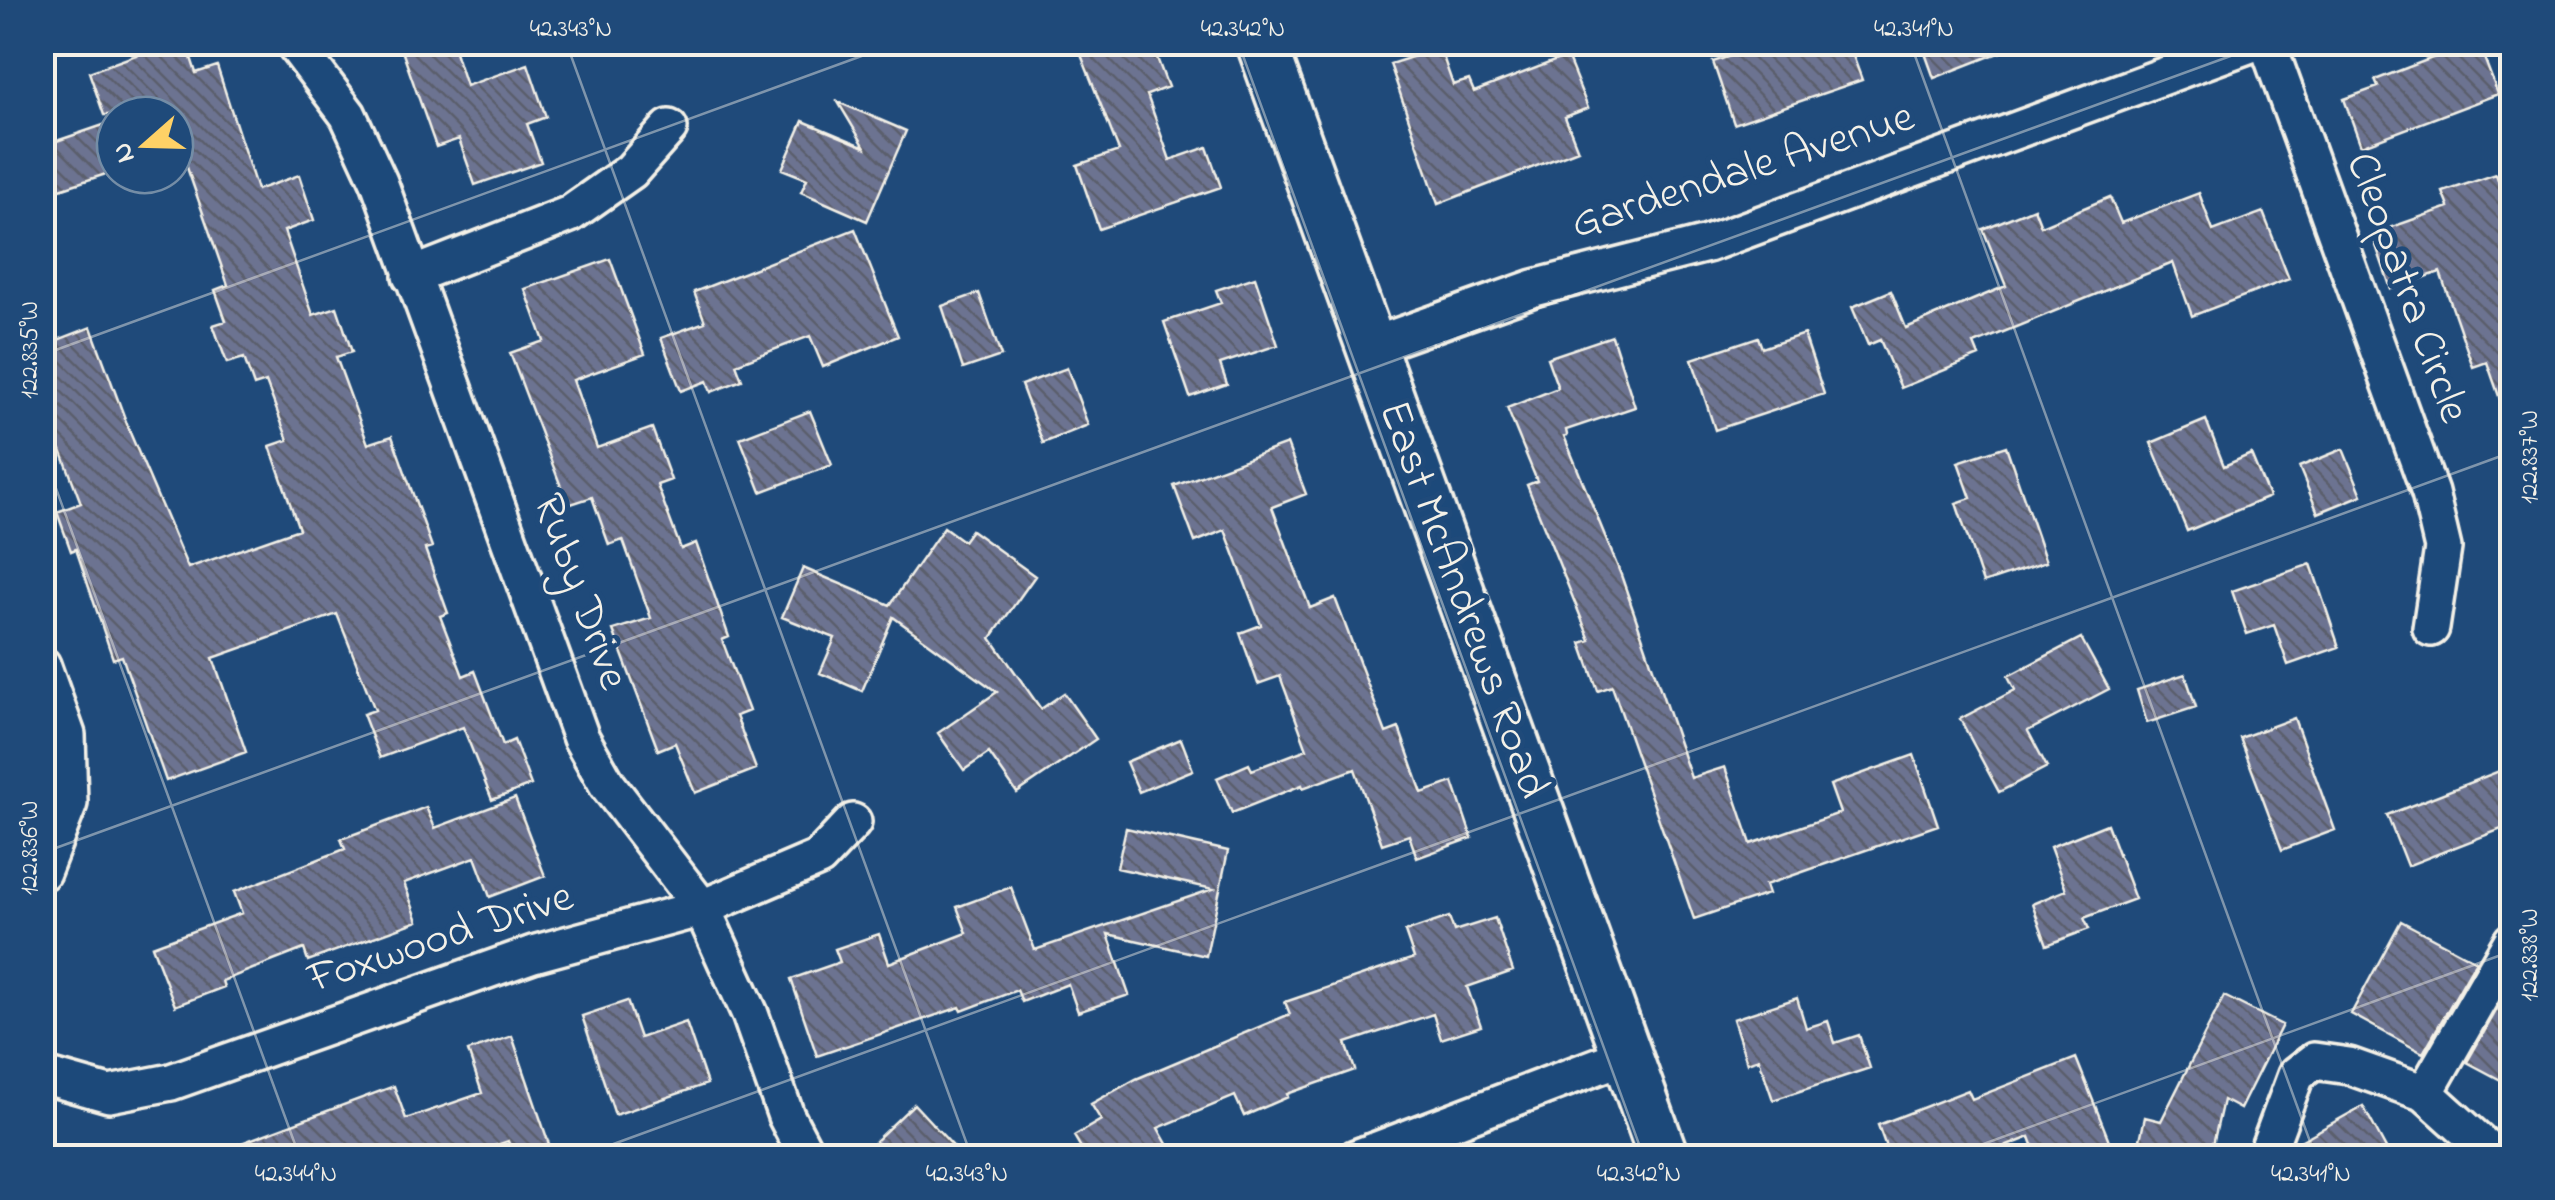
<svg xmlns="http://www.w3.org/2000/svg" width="2555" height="1200" font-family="'Indie Flower',sans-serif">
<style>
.building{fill:url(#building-back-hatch);stroke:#f4f1e8;stroke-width:2.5}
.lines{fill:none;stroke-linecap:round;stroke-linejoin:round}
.street-casing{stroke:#f4f1e8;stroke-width:42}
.secondary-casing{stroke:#f4f1e8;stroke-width:55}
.street{stroke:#1f4a7a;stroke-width:35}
.secondary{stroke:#1f4a7a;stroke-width:48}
.ticks{fill:none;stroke:#f4f1e8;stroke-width:2.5;stroke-opacity:0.45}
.labels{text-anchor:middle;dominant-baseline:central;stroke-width:10;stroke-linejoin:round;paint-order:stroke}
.street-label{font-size:45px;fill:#f4f1e8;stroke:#1f4a7a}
.neatline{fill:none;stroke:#f4f1e8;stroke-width:4}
.ticks-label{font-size:25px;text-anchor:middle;fill:#f4f1e8}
</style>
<defs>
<pattern id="building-back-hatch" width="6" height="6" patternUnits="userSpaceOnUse" patternTransform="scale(2.5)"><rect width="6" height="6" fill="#6c7391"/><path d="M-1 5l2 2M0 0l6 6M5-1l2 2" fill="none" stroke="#5a5e6c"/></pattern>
</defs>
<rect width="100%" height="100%" fill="#1f4a7a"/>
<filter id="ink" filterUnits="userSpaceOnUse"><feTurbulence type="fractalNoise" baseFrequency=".01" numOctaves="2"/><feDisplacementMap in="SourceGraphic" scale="20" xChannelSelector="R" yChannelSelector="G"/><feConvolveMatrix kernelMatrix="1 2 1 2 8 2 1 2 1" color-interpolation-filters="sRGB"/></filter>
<g filter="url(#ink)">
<path class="building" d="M 172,42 L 186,42 L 196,73 L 217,66 L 257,190 L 299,175 L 314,220 L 284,231 L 313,315 L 337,307 L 352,352 L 336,357 L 368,444 L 392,436 L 432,547 L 425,549 L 448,613 L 440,616 L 463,676 L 475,671 L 503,745 L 514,740 L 531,785 L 492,800 L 463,727 L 380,758 L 363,714 L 375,710 L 337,614 L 213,658 L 246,752 L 166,781 L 122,656 L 113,659 L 76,549 L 71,551 L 57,512 L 81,503 L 61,450 L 42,457 L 42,346 L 91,327 L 131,435 L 188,568 L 299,529 L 270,446 L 288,440 L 266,382 L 254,386 L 244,358 L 227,363 L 213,325 L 226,321 L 215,290 L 228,285 L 175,133 L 175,115 L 104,115 L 89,72 Z
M 399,42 L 452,42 L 466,86 L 528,64 L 546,117 L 527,124 L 541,162 L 475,185 L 459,139 L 436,147 Z
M 1076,42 L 1151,42 L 1168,87 L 1147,95 L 1170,160 L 1207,147 L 1221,187 L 1099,229 L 1077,165 L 1119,151 Z
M 1770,42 L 1848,42 L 1862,80 L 1734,124 L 1713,62 Z
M 1921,42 L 2019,42 L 2019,45 L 1934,78 Z
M 2474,42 L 2478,42 L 2498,94 L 2361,146 L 2344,99 L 2378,87 L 2375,80 Z
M 1440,48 L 1453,85 L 1469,80 L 1474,92 L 1567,56 L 1588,108 L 1565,117 L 1578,150 L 1438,204 L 1390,64 Z
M 838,102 L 906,131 L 867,221 L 801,192 L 807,179 L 782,169 L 803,121 L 865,147 Z
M 115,121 L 115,171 L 42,195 L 42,146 Z
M 2496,174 L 2512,220 L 2512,421 L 2508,422 L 2487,362 L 2473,367 L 2440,272 L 2391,289 L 2372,234 L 2449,207 L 2443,192 Z
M 2199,193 L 2213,231 L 2263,212 L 2289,279 L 2192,316 L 2173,263 L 1974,344 L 1979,356 L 1901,388 L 1880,340 L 1868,345 L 1852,307 L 1891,291 L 1906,328 L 2006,286 L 1983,229 L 2034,208 L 2041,226 L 2110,197 L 2121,223 Z
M 855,229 L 898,336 L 823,367 L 810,336 L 736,364 L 742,380 L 711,392 L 707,381 L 681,391 L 661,338 L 705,322 L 694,292 Z
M 610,259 L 645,354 L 573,380 L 597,448 L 652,428 L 671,480 L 657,485 L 681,549 L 696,543 L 729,637 L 722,640 L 749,711 L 736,716 L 756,769 L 695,793 L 675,743 L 658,750 L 613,630 L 651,618 L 623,540 L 609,545 L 592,497 L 568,505 L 510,353 L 544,341 L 525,289 Z
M 1255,277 L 1278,345 L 1220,364 L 1227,384 L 1190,397 L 1164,322 L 1221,303 L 1216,290 Z
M 979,293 L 1001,356 L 963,369 L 942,306 Z
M 1804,334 L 1824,394 L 1715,430 L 1692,359 L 1758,337 L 1762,348 Z
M 1612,336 L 1635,407 L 1566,430 L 1567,435 L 1564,436 L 1621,575 L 1691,778 L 1725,767 L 1751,844 L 1840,813 L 1830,785 L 1914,755 L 1938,825 L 1765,885 L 1768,894 L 1694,919 L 1612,686 L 1598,691 L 1581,643 L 1590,640 L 1527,485 L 1537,481 L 1507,408 L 1558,388 L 1547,358 Z
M 1067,368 L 1088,425 L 1043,443 L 1021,385 Z
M 810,411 L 832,465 L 761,492 L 740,438 Z
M 2206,420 L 2224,466 L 2251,454 L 2269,497 L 2187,531 L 2151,443 Z
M 1287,444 L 1306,494 L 1272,507 L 1310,608 L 1335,598 L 1386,733 L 1399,728 L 1422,793 L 1453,782 L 1472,838 L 1417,858 L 1409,835 L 1382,844 L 1355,769 L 1303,788 L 1302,785 L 1232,813 L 1217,778 L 1249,764 L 1252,770 L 1307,749 L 1280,676 L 1258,684 L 1240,633 L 1261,625 L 1225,530 L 1195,542 L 1174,486 Z
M 2006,446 L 2046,562 L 1983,583 L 1956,503 L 1971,498 L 1958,462 Z
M 2343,449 L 2362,495 L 2318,513 L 2299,467 Z
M 944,527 L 963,541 L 971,530 L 1035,576 L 991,638 L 1041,709 L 1064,693 L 1096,739 L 1017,793 L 989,753 L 964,770 L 938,733 L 997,692 L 893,617 L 862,691 L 820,673 L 835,638 L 782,617 L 803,568 L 890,605 Z
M 2311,564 L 2339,647 L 2288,665 L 2274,625 L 2247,634 L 2232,591 Z
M 2081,638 L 2109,689 L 2028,731 L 2047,767 L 1999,792 L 1960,719 L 2015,690 L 2008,676 Z
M 2185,674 L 2196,707 L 2147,723 L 2137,690 Z
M 2294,718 L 2335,830 L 2282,850 L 2240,738 Z
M 1181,739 L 1193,770 L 1139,792 L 1126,762 Z
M 2512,766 L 2512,825 L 2407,866 L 2387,815 Z
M 515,798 L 545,876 L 490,897 L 475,857 L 404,883 L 418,921 L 308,961 L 304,949 L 222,981 L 224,987 L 175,1006 L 152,946 L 242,913 L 234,892 L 345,849 L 341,839 L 426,807 L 435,828 Z
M 2107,824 L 2135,899 L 2084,918 L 2089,929 L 2047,945 L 2032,904 L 2066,890 L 2050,847 Z
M 1126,828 L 1228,851 L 1206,956 L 1108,934 L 1129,995 L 1078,1012 L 1068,984 L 1022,1002 L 1017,990 L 962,1011 L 960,1007 L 817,1056 L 791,979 L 840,962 L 835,949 L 879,934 L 889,963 L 967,933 L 957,907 L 1011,887 L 1035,950 L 1213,889 L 1117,868 Z
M 1449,917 L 1454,931 L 1495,918 L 1513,971 L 1467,987 L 1481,1026 L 1441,1039 L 1433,1014 L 1346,1043 L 1355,1070 L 1287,1094 L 1288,1097 L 1244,1116 L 1235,1096 L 1158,1128 L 1175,1158 L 1087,1158 L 1074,1136 L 1101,1120 L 1091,1104 L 1136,1079 L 1290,1014 L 1285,1002 L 1414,958 L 1405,932 Z
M 2401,921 L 2476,961 L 2423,1053 L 2351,1014 Z
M 2512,983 L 2512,1086 L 2467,1062 Z
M 2224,996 L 2282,1025 L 2240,1109 L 2223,1100 L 2210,1158 L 2136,1158 L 2145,1117 L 2161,1121 Z
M 1797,998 L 1806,1028 L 1828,1021 L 1835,1043 L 1859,1035 L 1870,1068 L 1773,1100 L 1759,1059 L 1747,1063 L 1733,1019 Z
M 627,1001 L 640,1038 L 686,1022 L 707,1084 L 615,1115 L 582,1016 Z
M 512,1036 L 549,1144 L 513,1157 L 508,1141 L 460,1158 L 212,1158 L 212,1154 L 394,1086 L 406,1119 L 482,1093 L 468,1051 Z
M 2076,1058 L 2116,1158 L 2038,1158 L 2030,1137 L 1977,1158 L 1890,1158 L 1878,1125 L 1968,1090 L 1972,1099 Z
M 914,1104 L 964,1158 L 890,1158 L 875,1141 Z
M 2363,1106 L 2391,1158 L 2288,1158 L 2293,1145 Z"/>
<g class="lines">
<defs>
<path id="street" d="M 293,42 L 348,115 L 379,182 L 581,738 L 607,784 L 702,908 L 750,1014 L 786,1116 L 808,1158
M 2267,42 L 2430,493 L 2443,548 L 2431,628
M 411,276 L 570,214 L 631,171 L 669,128
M 1371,346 L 1534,288 L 1707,244 L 2256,42
M 42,665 L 67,735 L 69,803 L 42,872
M 42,1075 L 109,1094 L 171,1082 L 533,954 L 702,908 L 819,858 L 853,822
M 2425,1093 L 2512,941
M 1356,1158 L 1627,1055
M 2265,1158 L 2296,1075 L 2314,1061 L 2349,1066 L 2425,1093 L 2497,1158"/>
<path id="secondary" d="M 1261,42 L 1664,1158"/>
</defs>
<use href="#street" class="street-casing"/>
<use href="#secondary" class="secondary-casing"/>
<use href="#street" class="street"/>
<use href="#secondary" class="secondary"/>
</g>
</g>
<path class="ticks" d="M 566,42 L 972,1158M 1238,42 L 1644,1158M 1910,42 L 2316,1158M 42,355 L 900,42M 42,450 L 300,1158M 42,853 L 2269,42M 575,1158 L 2512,452M 1945,1158 L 2512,951"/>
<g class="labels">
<g class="street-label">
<text transform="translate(1743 172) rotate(-18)">Gardendale Avenue</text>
<text transform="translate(2406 288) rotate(70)">Cleopatra Circle</text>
<text transform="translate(579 592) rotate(70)">Ruby Drive</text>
<text transform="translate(1462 600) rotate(70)">East McAndrews Road</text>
<text transform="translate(441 939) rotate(-18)">Foxwood Drive</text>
</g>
</g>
<rect width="2555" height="1200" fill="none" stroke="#1f4a7a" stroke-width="110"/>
<g transform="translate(145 145) rotate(250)"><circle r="48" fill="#1f4a7a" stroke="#748da6" stroke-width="2.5"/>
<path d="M0-8L18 38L0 25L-18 38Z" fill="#ffd166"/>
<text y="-15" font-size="28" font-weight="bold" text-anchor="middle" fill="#f4f1e8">N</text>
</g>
<rect x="55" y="55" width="2445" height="1090" class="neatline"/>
<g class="ticks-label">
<text x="571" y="36">42.343°N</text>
<text x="1243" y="36">42.342°N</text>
<text x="1914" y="36">42.341°N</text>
<text transform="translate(28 350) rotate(-90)" y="9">122.835°W</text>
<text transform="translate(2528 457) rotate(-90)" y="9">122.837°W</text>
<text transform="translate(28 848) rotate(-90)" y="9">122.836°W</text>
<text transform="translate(2528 955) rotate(-90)" y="9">122.838°W</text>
<text x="296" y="1181">42.344°N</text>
<text x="967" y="1181">42.343°N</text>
<text x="1639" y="1181">42.342°N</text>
<text x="2311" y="1181">42.341°N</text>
</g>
</svg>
